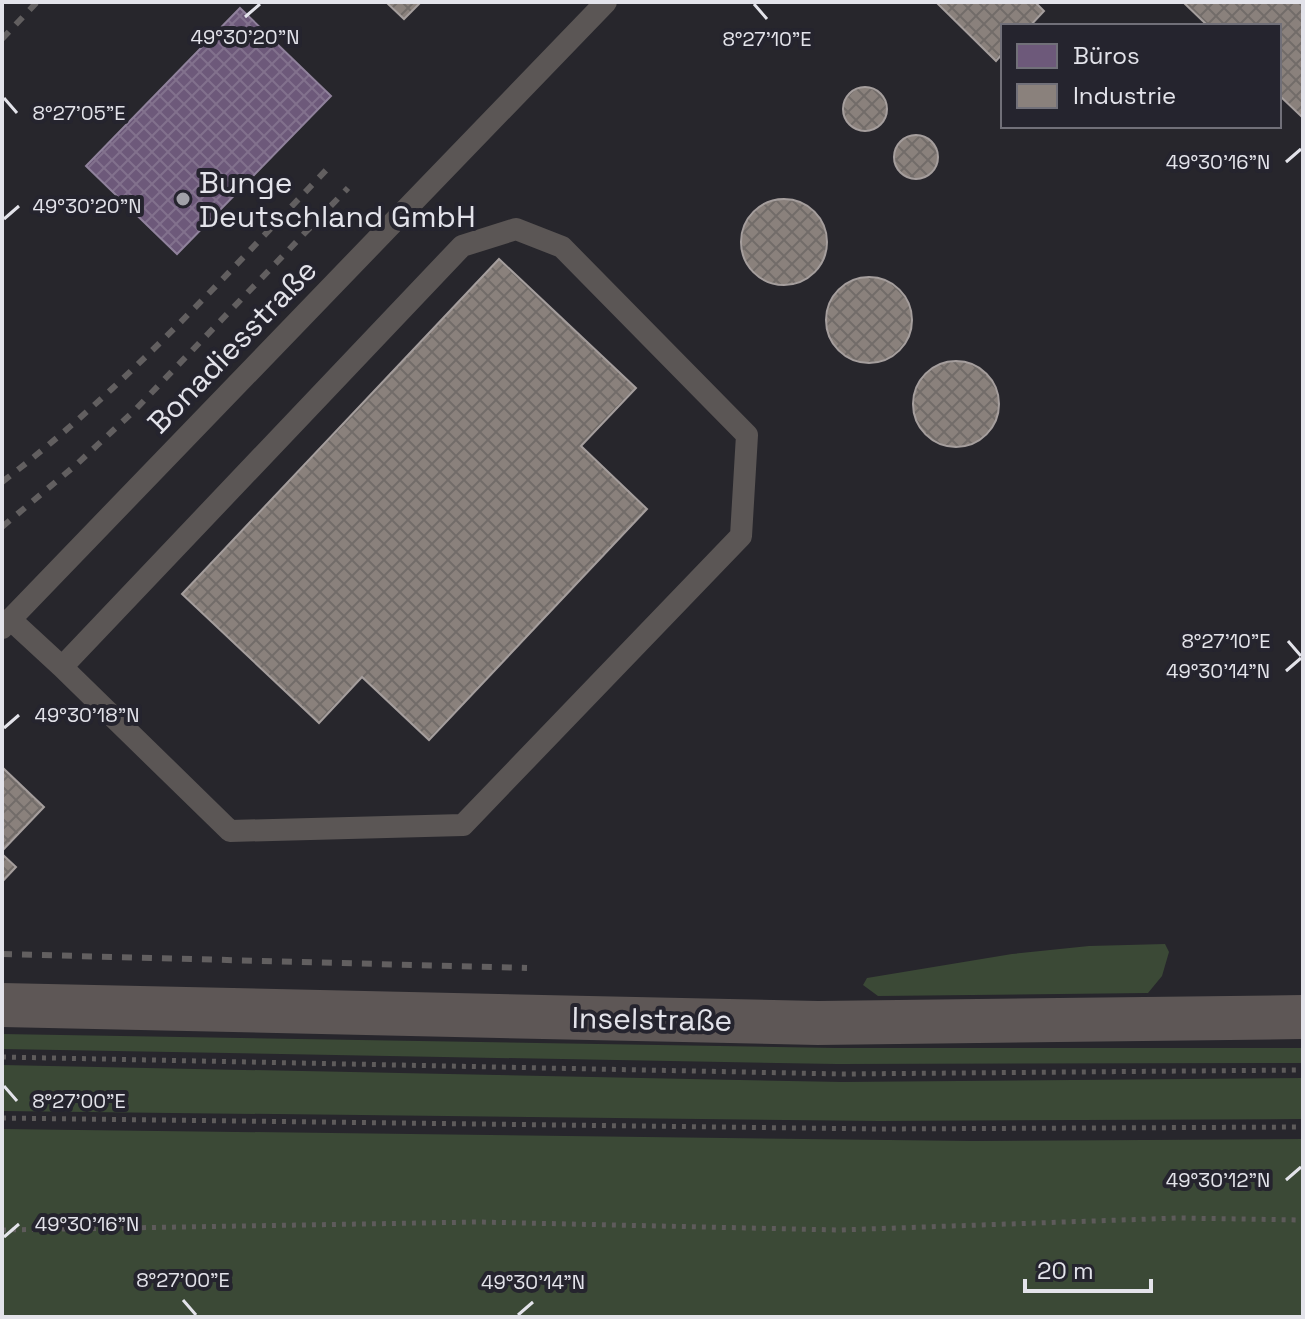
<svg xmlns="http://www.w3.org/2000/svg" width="1305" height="1319" font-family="'Space Grotesk',sans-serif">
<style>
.grass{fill:#3b4936}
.offices{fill:url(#offices-cross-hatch);stroke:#90829c;stroke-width:2}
.industry{fill:url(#industry-cross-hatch);stroke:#a59e9d;stroke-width:2}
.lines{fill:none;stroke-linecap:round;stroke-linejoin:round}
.path{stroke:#5e5b5b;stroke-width:5;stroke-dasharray:4 6;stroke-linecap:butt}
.lane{stroke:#5b5655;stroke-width:22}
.secondary{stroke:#5e5756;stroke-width:44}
.rail{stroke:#625f60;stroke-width:6;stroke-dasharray:10 10;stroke-linecap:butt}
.ticks{fill:none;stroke:#e3e3ea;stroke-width:3}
.poi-dot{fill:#a1a1a8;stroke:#25242e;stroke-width:3}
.labels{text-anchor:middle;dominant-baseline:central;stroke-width:8;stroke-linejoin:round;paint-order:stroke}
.poi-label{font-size:30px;fill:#e3e3ea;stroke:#25242e;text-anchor:start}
.street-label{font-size:30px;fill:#e3e3ea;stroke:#25242e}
.ticks-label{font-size:20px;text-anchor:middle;fill:#e3e3ea;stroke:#25242e;stroke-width:8;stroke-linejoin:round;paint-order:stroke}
</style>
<defs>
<pattern id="offices-cross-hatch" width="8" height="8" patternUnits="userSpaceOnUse" patternTransform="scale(2)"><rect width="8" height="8" fill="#6d597a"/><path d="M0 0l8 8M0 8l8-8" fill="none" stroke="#82718d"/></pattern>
<pattern id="industry-cross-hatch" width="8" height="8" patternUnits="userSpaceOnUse" patternTransform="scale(2)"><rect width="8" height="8" fill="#8a817c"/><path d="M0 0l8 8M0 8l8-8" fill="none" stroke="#726c69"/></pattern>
</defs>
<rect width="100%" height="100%" fill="#27262c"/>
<path class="grass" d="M 1165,944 L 1169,952 L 1162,976 L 1148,993 L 878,996 L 863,985 L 867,978 L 1012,954 L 1089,946 Z
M 2,1034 L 836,1048 L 1303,1048 L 1303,1063 L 837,1064 L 2,1049 Z
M 2,1065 L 842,1082 L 1303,1078 L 1303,1119 L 879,1121 L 2,1111 Z
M 2,1129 L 973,1141 L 1303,1139 L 1303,1317 L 2,1317 Z"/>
<path class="offices" d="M 240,8 L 331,96 L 177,254 L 86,166 Z"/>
<path class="industry" d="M 386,2 L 421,2 L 404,19 Z
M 936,2 L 1035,2 L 1044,11 L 1030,26 L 1003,26 L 1003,53 L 996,61 Z
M 1183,2 L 1303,2 L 1303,118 L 1279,95 L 1279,26 L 1208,26 Z
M843 109a22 22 0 1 1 44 0a22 22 0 1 1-44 0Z
M894 157a22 22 0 1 1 44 0a22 22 0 1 1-44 0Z
M741 242a43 43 0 1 1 86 0a43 43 0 1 1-86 0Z
M 499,259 L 636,388 L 581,446 L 647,509 L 429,740 L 362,677 L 319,723 L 182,594 Z
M826 320a43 43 0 1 1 86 0a43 43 0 1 1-86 0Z
M913 404a43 43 0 1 1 86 0a43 43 0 1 1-86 0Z
M 2,767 L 44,807 L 2,851 Z
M 2,854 L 16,867 L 2,882 Z"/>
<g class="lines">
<path class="path" d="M 2,1057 L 842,1074 L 1303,1070
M 2,1118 L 878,1129 L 1303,1127
M 2,1230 L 479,1222 L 839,1230 L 1178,1218 L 1303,1220"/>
<path class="lane" d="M 10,619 L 62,667 L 462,246 L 516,229 L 562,247 L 747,435 L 741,536 L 463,825 L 230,831 L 62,667
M 2,628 L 606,2"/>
<path class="secondary" d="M 2,1005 L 818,1023 L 1303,1017"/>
<path class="rail" d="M 2,39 L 37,2
M 2,482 C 123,390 224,277 329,167
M 2,527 L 77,464 L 134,411 L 348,188
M 2,954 L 527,968"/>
</g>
<path class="ticks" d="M 754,4 L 767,19M 245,17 L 260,4M 4,98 L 17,113M 1286,162 L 1301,149M 4,219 L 19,206M 1288,641 L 1301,656M 1286,671 L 1301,658M 4,728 L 19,715M 4,1086 L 17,1101M 1286,1180 L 1301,1167M 4,1237 L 19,1224M 183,1300 L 196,1315M 518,1315 L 533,1302"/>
<circle class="poi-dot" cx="183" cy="199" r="8"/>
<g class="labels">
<g class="poi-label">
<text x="199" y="182">Bunge<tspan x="199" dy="34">Deutschland GmbH</tspan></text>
</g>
<g class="street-label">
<text transform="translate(232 346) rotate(-46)">Bonadiesstraße</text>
<text transform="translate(652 1019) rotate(1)">Inselstraße</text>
</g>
</g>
<g class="ticks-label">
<text x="245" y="44">49°30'20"N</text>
<text x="767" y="46">8°27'10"E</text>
<text x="79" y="120">8°27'05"E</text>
<text x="1218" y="169">49°30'16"N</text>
<text x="87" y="213">49°30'20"N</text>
<text x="1226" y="648">8°27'10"E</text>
<text x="1218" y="678">49°30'14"N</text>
<text x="87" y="722">49°30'18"N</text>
<text x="79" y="1108">8°27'00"E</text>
<text x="1218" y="1187">49°30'12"N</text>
<text x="87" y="1231">49°30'16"N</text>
<text x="183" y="1287">8°27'00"E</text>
<text x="533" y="1289">49°30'14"N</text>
</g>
<rect width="1305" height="1319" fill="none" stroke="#e3e3ea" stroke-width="8"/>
<rect x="1001" y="24" width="280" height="104" fill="#25242e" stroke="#717079" stroke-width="2"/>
<rect x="1017" y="44" width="40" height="24" fill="#6d597a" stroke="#717079" stroke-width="2"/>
<text x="1073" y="64" font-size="24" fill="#e3e3ea">Büros</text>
<rect x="1017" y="84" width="40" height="24" fill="#8a817c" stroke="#717079" stroke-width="2"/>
<text x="1073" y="104" font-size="24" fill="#e3e3ea">Industrie</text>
<path d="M1025 1279v12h126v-12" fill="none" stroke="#e3e3ea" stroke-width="4"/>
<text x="1037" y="1279" font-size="24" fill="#e3e3ea" stroke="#25242e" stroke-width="6" paint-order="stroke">20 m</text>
</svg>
